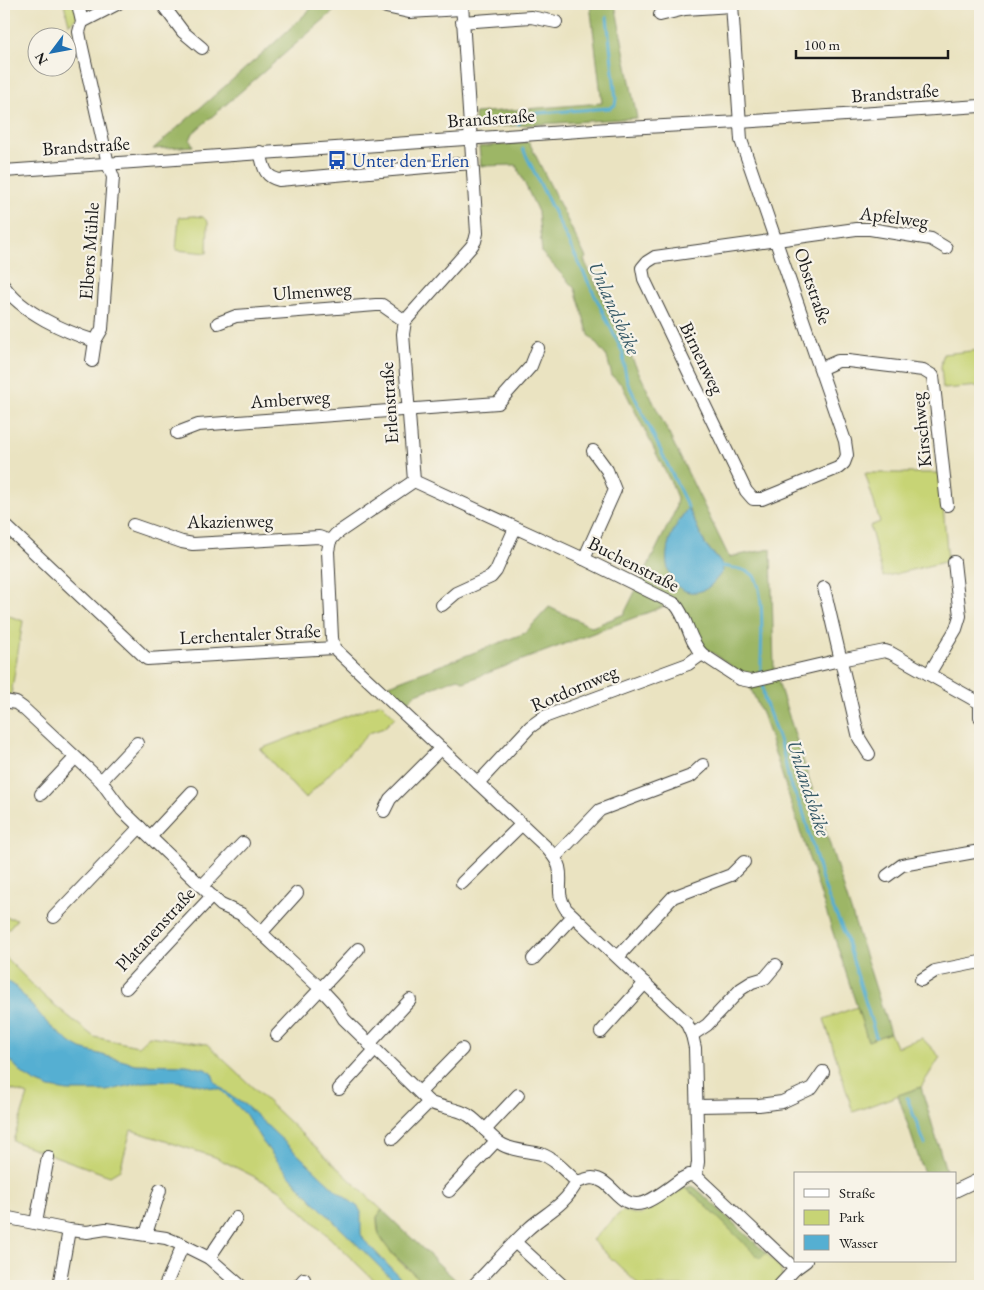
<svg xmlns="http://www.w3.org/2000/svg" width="984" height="1290" viewBox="0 0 984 1290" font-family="'EB Garamond',serif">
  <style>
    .green { fill: #c7d475; stroke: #727848 }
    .forest { fill: #9db666; stroke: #5c6941; fill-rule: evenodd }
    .water { fill: #55afd2; stroke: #386677 }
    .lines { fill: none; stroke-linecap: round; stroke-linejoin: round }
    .stream { stroke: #55afd2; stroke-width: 3 }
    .minor-casing { stroke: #3b3a35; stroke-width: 14 }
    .minor { stroke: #fff; stroke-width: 12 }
    .labels { text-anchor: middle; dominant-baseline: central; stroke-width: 4.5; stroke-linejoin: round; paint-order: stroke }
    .street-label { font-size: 19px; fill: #1c1c1c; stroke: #f7f3e8 }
    .transit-label { font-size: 19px; fill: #164399; stroke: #f7f3e8; text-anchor: start }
    .water-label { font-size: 20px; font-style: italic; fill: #335765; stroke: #f7f3e8 }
  </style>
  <rect width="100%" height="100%" fill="#f7f3e8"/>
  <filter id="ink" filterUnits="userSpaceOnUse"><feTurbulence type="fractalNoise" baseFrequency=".02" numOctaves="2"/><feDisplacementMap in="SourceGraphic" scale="10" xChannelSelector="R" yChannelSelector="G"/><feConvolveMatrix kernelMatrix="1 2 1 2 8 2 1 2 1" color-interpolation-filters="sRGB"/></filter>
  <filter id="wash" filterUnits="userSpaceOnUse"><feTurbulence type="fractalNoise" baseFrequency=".0096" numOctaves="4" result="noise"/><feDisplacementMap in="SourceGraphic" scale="20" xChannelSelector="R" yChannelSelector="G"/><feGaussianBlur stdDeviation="1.12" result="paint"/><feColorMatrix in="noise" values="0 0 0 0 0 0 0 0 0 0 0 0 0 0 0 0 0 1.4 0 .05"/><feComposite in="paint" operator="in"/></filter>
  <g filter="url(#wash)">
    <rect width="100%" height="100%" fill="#eae3c1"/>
    <g class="green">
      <polygon points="64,4 82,4 84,12 69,24"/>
      <polygon points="194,216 203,217 208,222 207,253 176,250 179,217"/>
      <polygon points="980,350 980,386 943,389 941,367 943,354"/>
      <polygon points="865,473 940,473 948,561 883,577 870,526 880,522"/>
      <polygon points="4,614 23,621 11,695 4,694"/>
      <polygon points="381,703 395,717 384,728 369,733 305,799 260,749"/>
      <polygon points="4,917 17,919 4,934"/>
      <path d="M4,956L46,998L94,1037L138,1046L149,1036L207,1044L382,1210L377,1217C377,1223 377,1231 380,1236C389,1255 416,1279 435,1286H380L279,1189L215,1157L131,1130L120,1170L110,1176L13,1141L28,1095L4,1087Z"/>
      <polygon points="857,1007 868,1041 890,1033 896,1047 922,1038 940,1057 921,1087 853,1112 824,1019"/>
      <polygon points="685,1188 697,1197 761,1258 766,1253 780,1268 783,1278 775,1286 640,1286 592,1240 622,1211 640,1215"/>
    </g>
    <g class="forest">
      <polygon points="316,4 342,4 193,133 190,140 193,146 153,149 271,46"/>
      <polygon points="590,4 615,4 637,118 476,128 475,113 602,103"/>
      <path d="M529,142L586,258L584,260L729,557L771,549L774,669L890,1033L868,1041L763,716L745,676L703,646L673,611L665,606L464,682L458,678L416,694L408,701L389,685L525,633L549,607L592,627L624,614L675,511L677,498L671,483L622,385L612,376L607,357L589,335L575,289L542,253L538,212L516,165L481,166L479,147ZM688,508L705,544L721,563L723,571L669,543Z"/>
      <polygon points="921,1087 947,1174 924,1174 898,1095"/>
      <polygon points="692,1186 697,1189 766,1253 760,1259 697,1197 685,1188"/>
      <polygon points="382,1210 462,1286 435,1286 423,1282 392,1253 379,1235 377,1217"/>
    </g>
    <g class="water">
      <path d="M688,507L705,544L721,563L723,571C718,577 711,587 704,590C678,600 664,574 667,552C668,536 679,521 688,507Z"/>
      <polygon points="9,982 15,986 49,1025 71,1043 81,1049 135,1064 187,1065 205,1069 212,1073 215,1082 232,1097 245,1105 337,1191 358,1207 361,1212 361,1234 364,1240 408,1286 399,1286 310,1198 282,1167 262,1141 246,1115 221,1090 188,1082 171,1081 144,1082 107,1091 68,1091 50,1088 35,1082 24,1075 4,1054 4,983"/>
    </g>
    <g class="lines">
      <g class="stream">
        <polyline points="605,4 606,6"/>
        <polyline points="518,125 524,114 610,108 615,105 616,99 607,17"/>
        <polyline points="523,149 623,353 624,365 627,381 688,507"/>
        <path d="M722,566C731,568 744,568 752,574C767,586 760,654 761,674"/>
        <polyline points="762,681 764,698 783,751 789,781 803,811 821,876 828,897 845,934 876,1037"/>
        <polyline points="907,1098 925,1144"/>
      </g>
    </g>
  </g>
  <g filter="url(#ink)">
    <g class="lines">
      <g class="minor-casing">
        <g id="minor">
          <polyline points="78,4 82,22 79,32 81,43 108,164 113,177 102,329 95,341 92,361"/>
          <polyline points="162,4 183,32 202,48"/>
          <polyline points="732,4 741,140 845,441 847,455 844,463 838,468 762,499 753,499 746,491 644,279 642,268 647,262 655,257 856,229 870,229 931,239 946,248"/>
          <polyline points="386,7 409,12 461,9"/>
          <polyline points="660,15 685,9 732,6"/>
          <polyline points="82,22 117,4"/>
          <polyline points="462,22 531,17 556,22"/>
          <path d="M260,152C264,166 263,176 279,180L471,163"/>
          <polyline points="4,171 608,129 739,122 980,106"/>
          <path d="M4,286C21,312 66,332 95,341"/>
          <polyline points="218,323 236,316 376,305 382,305 405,321"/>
          <polyline points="822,368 838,361 848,361 923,370 933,376 947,505"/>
          <polyline points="177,433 198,425 211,424 498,403 531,366 538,348"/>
          <path d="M414,481L584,559L675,604C688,618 688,640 702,654L740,679L750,681L840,660L885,651L891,653L980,703V717"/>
          <polyline points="414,481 403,334 405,321 471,247 475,241 477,233 462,4"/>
          <path d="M4,524L147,659L334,648L546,847C551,853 557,859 559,867C563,883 555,893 566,909L686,1022L692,1035L695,1048L698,1162L696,1176"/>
          <polyline points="133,525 182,542 193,544 319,537 330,541"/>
          <polyline points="584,559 615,490 607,470 593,451"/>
          <polyline points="824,588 859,738 869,754"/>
          <polyline points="442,605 456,593 491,577 496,571 515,528"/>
          <polyline points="334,648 332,638 328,551 330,541 336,534 414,481"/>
          <polyline points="929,674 956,629 960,616 954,562"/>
          <path d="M4,701L16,703L23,708L101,781L122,810L221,905L241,914L321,989L334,1003L344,1019L429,1102C441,1108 456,1108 468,1115C481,1123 490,1138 503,1145C514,1151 529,1151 541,1154C555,1159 566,1172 577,1182"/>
          <polyline points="101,781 137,743"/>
          <polyline points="478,783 530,727 544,717 688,664 702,654"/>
          <polyline points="41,794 75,758"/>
          <polyline points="384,811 390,799 441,748"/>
          <polyline points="151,836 192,792"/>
          <polyline points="555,857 600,810 691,776 703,765"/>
          <polyline points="887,876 902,865 980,851"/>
          <polyline points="462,883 521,825"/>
          <polyline points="202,886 243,843"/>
          <polyline points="54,917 140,827"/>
          <polyline points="261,933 297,893"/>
          <polyline points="618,957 673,897 731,875 744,862"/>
          <polyline points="533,959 573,916"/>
          <polyline points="921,980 935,971 980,962"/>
          <polyline points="126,988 212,896"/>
          <polyline points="601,1032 645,983"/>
          <polyline points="277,1035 358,949"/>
          <polyline points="692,1035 707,1025 741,989 752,982 765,978 776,965"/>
          <polyline points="369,1044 410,1000"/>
          <polyline points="339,1089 375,1050"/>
          <polyline points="420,1092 462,1049"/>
          <polyline points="697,1106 759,1105 782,1102 812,1088 823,1072"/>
          <polyline points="485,1130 518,1095"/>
          <polyline points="393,1138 429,1102"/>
          <polyline points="696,1176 795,1269"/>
          <path d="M577,1182C582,1181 587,1178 592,1178C613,1179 619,1210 643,1203C655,1200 672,1185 683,1178L689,1175L696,1176"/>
          <polyline points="449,1191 496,1141"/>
          <polyline points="955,1191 980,1179"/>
          <polyline points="4,1217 69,1230 87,1232 106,1229 166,1238 183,1245 209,1258 241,1286"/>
          <polyline points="36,1223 48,1157"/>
          <polyline points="146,1234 160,1190"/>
          <polyline points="516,1243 563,1286"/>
          <polyline points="209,1258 236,1218"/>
          <polyline points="59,1286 69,1230"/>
          <polyline points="165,1286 183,1245"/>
          <polyline points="298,1286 304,1279"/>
          <path d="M473,1286C491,1268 508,1248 527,1230C546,1212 563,1208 577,1182"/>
          <polyline points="779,1286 795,1269 806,1261"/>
        </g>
      </g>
      <use href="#minor" class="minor"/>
    </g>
  </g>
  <defs>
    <g id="bus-bare" transform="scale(1.5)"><path d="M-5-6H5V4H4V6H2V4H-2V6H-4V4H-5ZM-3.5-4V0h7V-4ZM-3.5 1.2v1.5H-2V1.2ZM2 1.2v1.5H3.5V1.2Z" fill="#1a4fb4" stroke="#f7f3e8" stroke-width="2.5" paint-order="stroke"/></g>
  </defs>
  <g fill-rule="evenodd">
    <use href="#bus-bare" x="337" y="160"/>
  </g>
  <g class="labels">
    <g class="street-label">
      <text transform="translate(895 93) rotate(-4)">Brandstraße</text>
      <text transform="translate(491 118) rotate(-4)">Brandstraße</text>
      <text transform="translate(86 146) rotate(-4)">Brandstraße</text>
      <text transform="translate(894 217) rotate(7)">Apfelweg</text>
      <text transform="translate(89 251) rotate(-86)">Elbers Mühle</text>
      <text transform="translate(813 286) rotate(71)">Obststraße</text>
      <text transform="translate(312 291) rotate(-4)">Ulmenweg</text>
      <text transform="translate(702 358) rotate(64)">Birnenweg</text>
      <text transform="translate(290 399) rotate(-4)">Amberweg</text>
      <text transform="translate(389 403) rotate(-94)">Erlenstraße</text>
      <text transform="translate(921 430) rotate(-96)">Kirschweg</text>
      <text transform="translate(230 521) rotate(-1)">Akazienweg</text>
      <text transform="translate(634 564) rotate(27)">Buchenstraße</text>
      <text transform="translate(250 634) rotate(-3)">Lerchentaler Straße</text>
      <text transform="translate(574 688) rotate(-23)">Rotdornweg</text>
      <text transform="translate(155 929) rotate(-47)">Platanenstraße</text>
    </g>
    <g class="transit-label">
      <text x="352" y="160">Unter den Erlen</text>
    </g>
    <g class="water-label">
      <text transform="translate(615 308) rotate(66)">Unlandsbäke</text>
      <text transform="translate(809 788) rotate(72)">Unlandsbäke</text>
    </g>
  </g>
  <rect width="984" height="1290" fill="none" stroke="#f7f3e8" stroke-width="20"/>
  <rect x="794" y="1172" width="162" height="90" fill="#f7f3e8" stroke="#9f9d96"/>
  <rect x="804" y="1189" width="25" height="8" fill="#ffffff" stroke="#9f9d96"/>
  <text x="839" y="1198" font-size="15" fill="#1c1c1c">Straße</text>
  <rect x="804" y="1210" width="25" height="15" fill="#c7d475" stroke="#9f9d96"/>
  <text x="839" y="1222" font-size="15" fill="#1c1c1c">Park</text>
  <rect x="804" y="1235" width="25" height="15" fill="#55afd2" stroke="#9f9d96"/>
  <text x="839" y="1248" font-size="15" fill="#1c1c1c">Wasser</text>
  <g transform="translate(52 52) rotate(238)"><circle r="24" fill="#f7f3e8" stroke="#9f9d96"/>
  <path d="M0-4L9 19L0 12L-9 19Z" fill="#1f6fb2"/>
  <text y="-8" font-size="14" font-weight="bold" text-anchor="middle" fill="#1c1c1c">N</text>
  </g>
  <path d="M796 50v8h152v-8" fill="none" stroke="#1c1c1c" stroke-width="2.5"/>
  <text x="804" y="50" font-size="15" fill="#1c1c1c" stroke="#f7f3e8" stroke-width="4" paint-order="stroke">100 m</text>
</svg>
